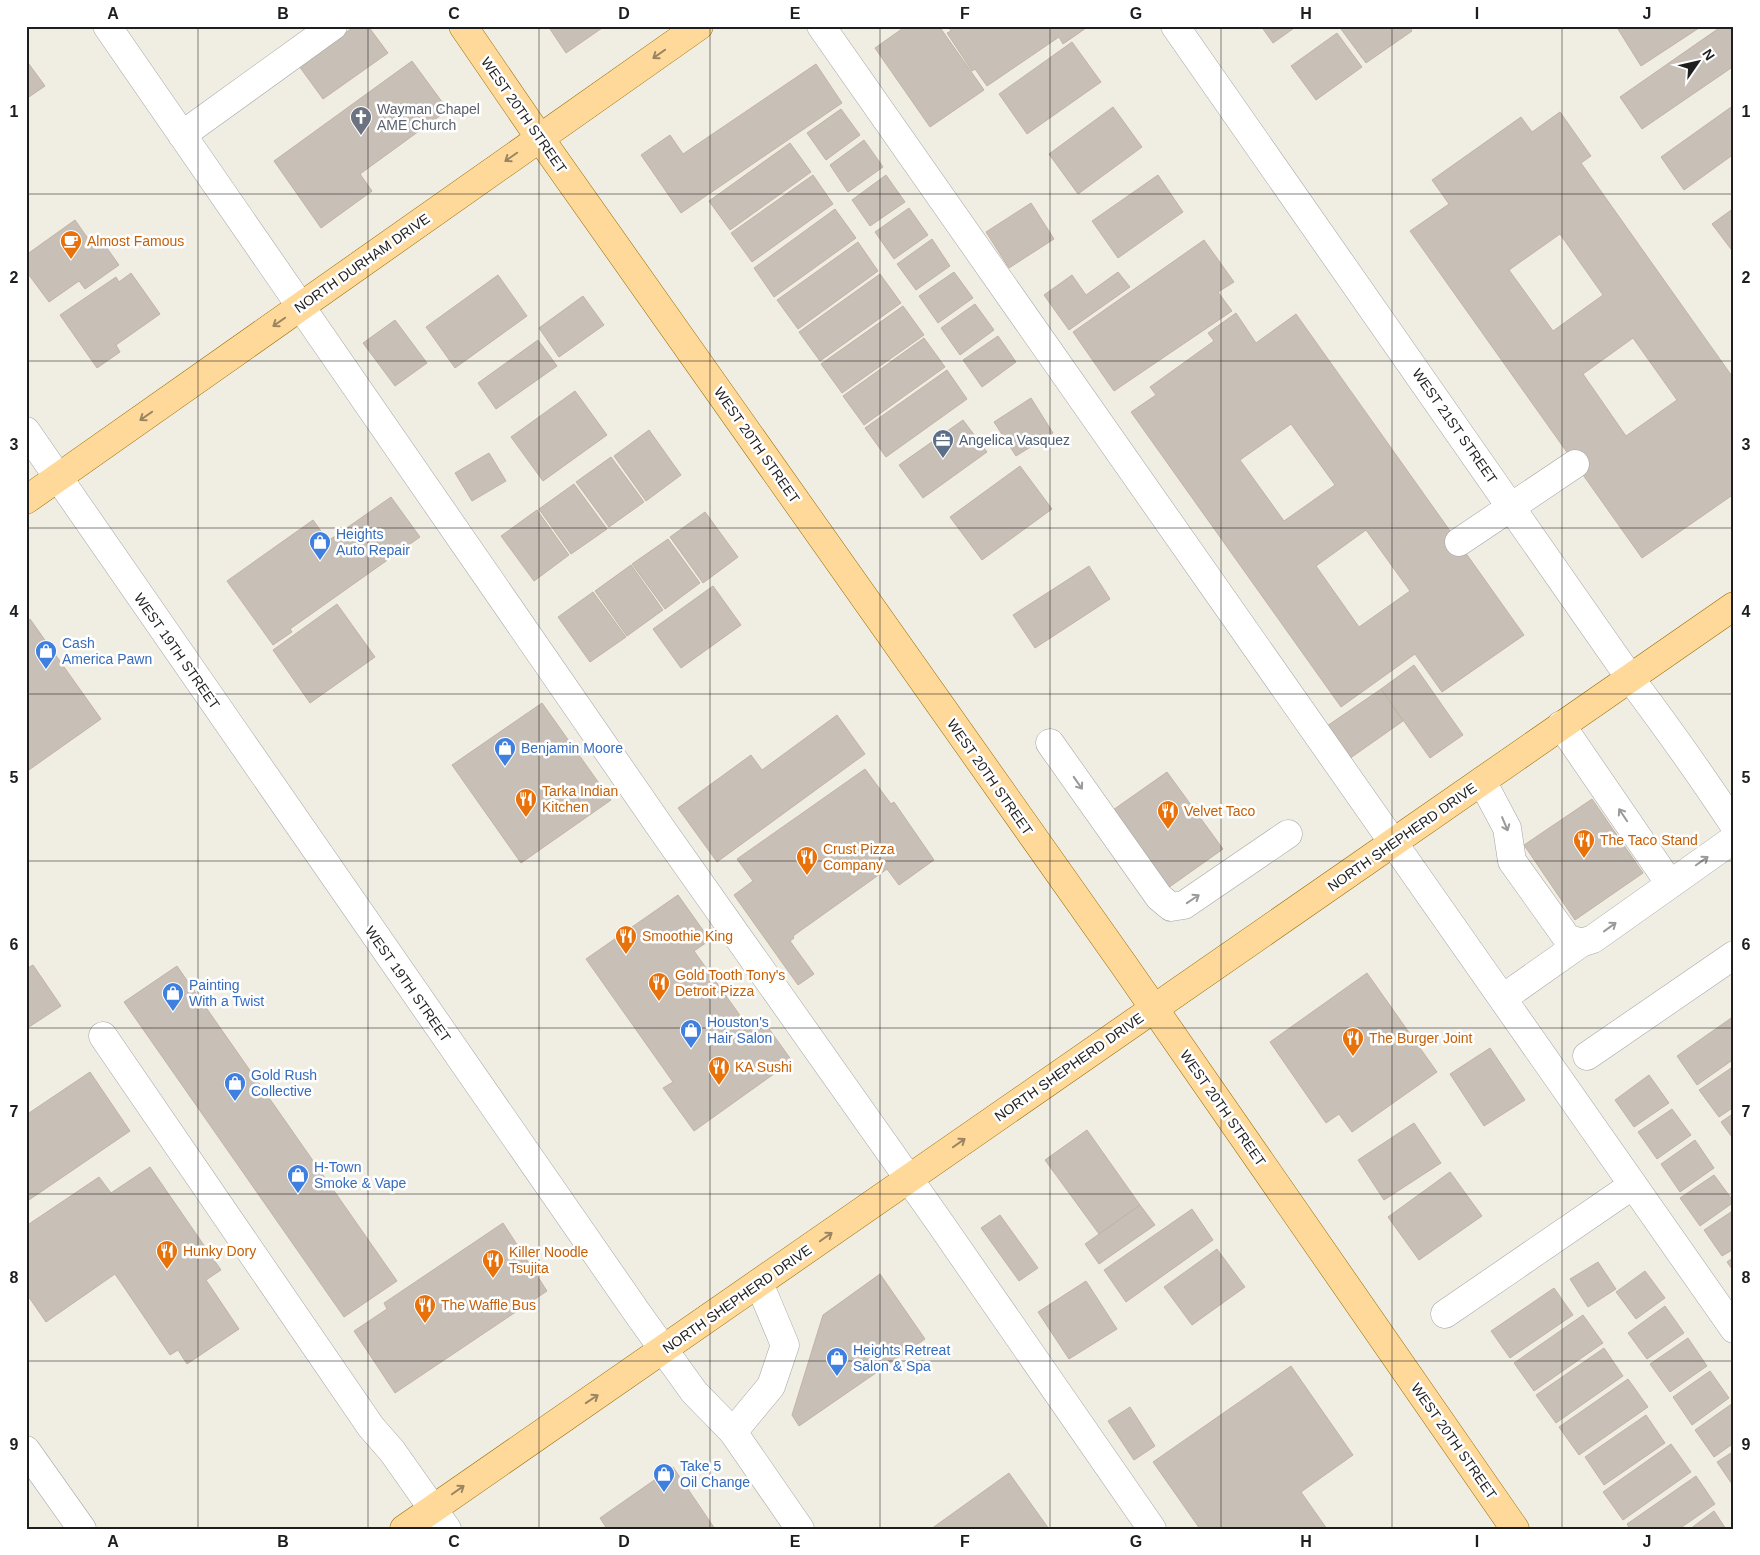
<svg xmlns="http://www.w3.org/2000/svg" width="1760" height="1555" viewBox="0 0 1760 1555" font-family="Helvetica,sans-serif">
  <style>
    .building { fill: #c8bfb6; stroke: #c3b4a4; fill-rule: evenodd }
    .lines { fill: none; stroke-linecap: round; stroke-linejoin: round }
    .minor-casing { stroke: #a5a5a5; stroke-width: 29 }
    .major-casing { stroke: #986e00; stroke-width: 29 }
    .minor { stroke: #fff; stroke-width: 28 }
    .major { stroke: #ffd999; stroke-width: 28 }
    .oneway { stroke: #9a8562 }
    .oneway2 { stroke: #9a9a9a }
    .grid { fill: none; stroke: #1e1e1e; stroke-width: 1; stroke-opacity: 0.55 }
    .labels { text-anchor: middle; dominant-baseline: central; stroke-width: 5; stroke-linejoin: round; paint-order: stroke }
    .worship-label { font-size: 14px; fill: #5b616d; stroke: #fff; text-anchor: start }
    .street-label { font-size: 14px; fill: #1e1e1e; stroke: #fff }
    .food-label { font-size: 14px; fill: #c56008; stroke: #fff; text-anchor: start }
    .service-label { font-size: 14px; fill: #4e5e75; stroke: #fff; text-anchor: start }
    .shop-label { font-size: 14px; fill: #366cbe; stroke: #fff; text-anchor: start }
    .neatline { fill: none; stroke: #1e1e1e; stroke-width: 2 }
    .grid-label { font-size: 16px; text-anchor: middle; font-weight: bold; fill: #1e1e1e }
  </style>
  <rect width="100%" height="100%" fill="#f0ede3"/>
  <g class="building">
    <polygon points="355,26 368,26 388,53 323,99 299,66"/>
    <polygon points="548,26 605,26 566,53"/>
    <polygon points="906,26 939,26 984,90 930,127 875,48"/>
    <polygon points="948,26 1089,26 1063,44 1059,37 987,86 975,69 972,71 947,33 951,31"/>
    <polygon points="1261,26 1297,26 1273,43"/>
    <polygon points="1345,26 1409,26 1412,31 1366,63 1341,29"/>
    <polygon points="1616,26 1702,26 1641,66"/>
    <polygon points="1722,26 1734,26 1734,66 1642,129 1620,97"/>
    <polygon points="1337,33 1362,67 1316,100 1291,66"/>
    <polygon points="1072,42 1101,82 1027,134 999,94"/>
    <polygon points="26,60 45,86 26,99"/>
    <polygon points="412,61 448,110 360,174 372,191 321,228 274,161"/>
    <polygon points="816,64 842,103 681,213 641,155 670,135 683,154"/>
    <polygon points="1734,105 1734,154 1684,190 1661,157"/>
    <polygon points="1113,107 1142,147 1078,194 1049,154"/>
    <polygon points="841,109 860,135 826,160 807,133"/>
    <path d="M1560,112L1591,156L1581,163L1734,379V494L1642,558L1410,231L1449,204L1432,180L1521,117L1532,132ZM1560,234L1603,295L1553,331L1509,270ZM1633,338L1677,400L1626,436L1583,374Z"/>
    <polygon points="864,140 883,167 848,192 830,165"/>
    <polygon points="790,143 811,172 730,230 709,201"/>
    <polygon points="813,175 833,204 752,262 731,233"/>
    <polygon points="886,175 905,202 870,226 852,200"/>
    <polygon points="1158,175 1183,212 1118,258 1092,221"/>
    <polygon points="1031,203 1054,239 1009,268 986,232"/>
    <polygon points="909,208 928,235 894,259 875,232"/>
    <polygon points="1734,208 1734,253 1712,224"/>
    <polygon points="835,209 856,238 774,297 754,268"/>
    <polygon points="75,220 89,240 97,234 119,265 85,289 79,281 49,302 26,271 26,255"/>
    <polygon points="932,239 950,266 916,290 897,264"/>
    <polygon points="1204,240 1234,282 1218,292 1232,311 1114,391 1073,332"/>
    <polygon points="858,242 878,271 798,329 777,300"/>
    <polygon points="954,272 973,298 938,323 919,296"/>
    <polygon points="1118,272 1130,287 1069,330 1044,295 1072,275 1086,295"/>
    <polygon points="131,273 160,314 116,345 120,352 97,368 60,315 116,277 119,282"/>
    <polygon points="880,274 901,303 820,361 799,332"/>
    <polygon points="498,275 527,316 455,368 426,327"/>
    <polygon points="583,296 604,325 559,357 539,328"/>
    <polygon points="975,304 994,330 960,355 941,328"/>
    <polygon points="903,306 924,335 842,393 821,364"/>
    <path d="M1236,313L1256,343L1296,314L1524,635L1442,692L1415,654L1341,707L1131,412L1156,395L1150,387L1214,341L1208,333ZM1291,424L1335,485L1284,521L1240,460ZM1366,530L1410,591L1359,627L1316,566Z"/>
    <polygon points="395,320 427,363 395,386 363,343"/>
    <polygon points="998,336 1016,362 982,387 963,360"/>
    <polygon points="924,338 945,367 864,425 843,396"/>
    <polygon points="538,340 557,366 496,409 478,383"/>
    <polygon points="947,370 967,399 886,457 865,428"/>
    <polygon points="575,391 607,435 543,481 511,437"/>
    <polygon points="1031,398 1053,433 1016,456 994,422"/>
    <polygon points="963,420 987,452 923,498 899,465"/>
    <polygon points="649,430 681,475 646,501 614,456"/>
    <polygon points="489,453 506,481 472,501 455,473"/>
    <polygon points="611,457 644,502 609,527 576,482"/>
    <polygon points="1020,466 1052,509 982,560 950,517"/>
    <polygon points="574,484 607,529 571,554 539,509"/>
    <polygon points="391,497 420,537 290,629 292,632 273,645 227,581 313,520 328,541"/>
    <polygon points="537,510 569,555 534,581 501,536"/>
    <polygon points="705,512 738,557 703,583 670,537"/>
    <polygon points="668,539 700,583 665,609 632,564"/>
    <polygon points="631,565 663,610 627,636 595,591"/>
    <polygon points="1089,566 1110,599 1035,648 1013,615"/>
    <polygon points="713,586 741,625 681,668 653,629"/>
    <polygon points="593,592 626,637 590,662 558,617"/>
    <polygon points="337,604 375,657 310,703 273,650"/>
    <polygon points="30,619 101,719 26,772 26,622"/>
    <polygon points="1414,665 1463,735 1430,758 1381,689"/>
    <polygon points="1381,689 1403,721 1349,759 1327,726"/>
    <polygon points="542,703 611,800 521,863 452,765"/>
    <polygon points="837,715 865,754 717,862 678,808 751,755 762,770"/>
    <polygon points="865,769 891,804 894,802 934,860 899,885 887,869 793,936 794,938 790,941 814,974 798,985 734,895 753,881 737,859"/>
    <polygon points="1167,772 1223,849 1168,888 1113,810"/>
    <polygon points="1592,799 1643,873 1575,920 1524,845"/>
    <polygon points="678,895 710,940 694,951 749,1028 762,1019 792,1061 694,1131 663,1088 673,1082 586,959"/>
    <polygon points="33,965 61,1006 26,1029 26,969"/>
    <polygon points="177,966 397,1281 344,1317 124,1002"/>
    <polygon points="1367,973 1437,1072 1352,1132 1339,1114 1326,1123 1270,1042"/>
    <polygon points="1734,1016 1734,1059 1697,1085 1677,1056"/>
    <polygon points="1490,1048 1525,1100 1484,1126 1450,1074"/>
    <polygon points="1734,1066 1734,1107 1719,1117 1699,1090"/>
    <polygon points="90,1072 130,1131 26,1202 26,1115"/>
    <polygon points="1649,1075 1669,1103 1634,1127 1615,1100"/>
    <polygon points="1672,1109 1691,1135 1657,1159 1638,1132"/>
    <polygon points="1734,1113 1734,1140 1721,1122"/>
    <polygon points="1414,1123 1441,1163 1384,1200 1358,1160"/>
    <polygon points="1087,1130 1140,1205 1099,1234 1045,1160"/>
    <polygon points="1695,1140 1714,1168 1680,1192 1661,1164"/>
    <polygon points="150,1167 221,1270 206,1280 239,1329 187,1364 178,1350 170,1355 115,1274 46,1322 26,1293 26,1226 99,1177 111,1193"/>
    <polygon points="1450,1172 1482,1216 1419,1260 1388,1217"/>
    <polygon points="1714,1175 1734,1202 1700,1226 1680,1198"/>
    <polygon points="1140,1205 1155,1225 1099,1264 1085,1244"/>
    <polygon points="1192,1209 1213,1240 1126,1302 1104,1270"/>
    <polygon points="1734,1210 1734,1249 1722,1256 1704,1230"/>
    <polygon points="1000,1215 1038,1268 1019,1281 981,1228"/>
    <polygon points="503,1223 547,1291 395,1393 354,1331 387,1309 384,1303"/>
    <polygon points="1217,1249 1245,1287 1192,1325 1164,1287"/>
    <polygon points="1734,1257 1734,1272 1727,1262"/>
    <polygon points="1598,1262 1616,1289 1588,1307 1570,1279"/>
    <polygon points="1645,1271 1665,1298 1636,1319 1616,1292"/>
    <polygon points="880,1274 925,1339 799,1426 792,1415 823,1315"/>
    <polygon points="1086,1281 1117,1329 1069,1359 1038,1312"/>
    <polygon points="1554,1288 1573,1315 1510,1358 1491,1331"/>
    <polygon points="1665,1306 1684,1333 1647,1359 1628,1333"/>
    <polygon points="1583,1315 1603,1343 1534,1391 1514,1363"/>
    <polygon points="1688,1338 1707,1366 1670,1392 1650,1364"/>
    <polygon points="1604,1348 1623,1376 1556,1423 1536,1395"/>
    <polygon points="1291,1366 1353,1455 1301,1492 1327,1529 1200,1529 1153,1462"/>
    <polygon points="1710,1371 1729,1398 1692,1425 1673,1397"/>
    <polygon points="1628,1379 1648,1407 1579,1455 1559,1427"/>
    <polygon points="1733,1403 1734,1443 1714,1457 1695,1430"/>
    <polygon points="1130,1407 1155,1446 1134,1460 1108,1421"/>
    <polygon points="1646,1415 1665,1443 1604,1485 1585,1457"/>
    <polygon points="1671,1444 1691,1472 1623,1520 1603,1492"/>
    <polygon points="1734,1451 1734,1487 1717,1462"/>
    <polygon points="673,1467 715,1529 607,1529 600,1518"/>
    <polygon points="1009,1473 1049,1529 931,1529"/>
    <polygon points="1696,1476 1715,1504 1679,1529 1630,1529 1627,1524"/>
    <polygon points="1714,1511 1726,1529 1690,1529"/>
  </g>
  <g class="lines">
    <g class="minor-casing">
      <g id="minor">
        <polyline points="107,26 663,831 940,1223 1152,1529"/>
        <polyline points="821,26 1734,1329"/>
        <path d="M1175,26L1630,678C1666,726 1701,775 1734,825"/>
        <polyline points="182,135 333,26"/>
        <polyline points="26,431 638,1314 694,1392 733,1432 800,1529"/>
        <polyline points="1459,542 1575,464"/>
        <polyline points="1561,725 1670,884"/>
        <polyline points="1050,743 1159,897 1171,907 1184,905 1288,834"/>
        <polyline points="1482,781 1507,828 1512,861 1567,938 1581,943 1593,939 1734,839"/>
        <polyline points="1503,998 1581,943"/>
        <polyline points="103,1036 371,1427 392,1451 447,1529"/>
        <polyline points="1587,1056 1734,955"/>
        <polyline points="1445,1314 1633,1185"/>
        <polyline points="733,1432 771,1386 785,1345 759,1283"/>
        <polyline points="26,1450 82,1529"/>
      </g>
    </g>
    <g class="major-casing">
      <g id="major">
        <polyline points="463,26 539,137 1126,968 1515,1529"/>
        <polyline points="26,500 699,26"/>
        <polyline points="404,1529 1734,606"/>
      </g>
    </g>
    <use href="#minor" class="minor"/>
    <use href="#major" class="major"/>
  </g>
  <defs><path id="oneway-shaft" d="M-6 0H5M1.5-3L5.5 0L1.5 3" fill="none" stroke-width="1.6" stroke-linecap="round" stroke-linejoin="round" transform="scale(1.25)"/></defs>
  <g class="oneway">
    <use href="#oneway-shaft" transform="translate(659 54) rotate(145)"/>
    <use href="#oneway-shaft" transform="translate(511 157) rotate(145)"/>
    <use href="#oneway-shaft" transform="translate(279 322) rotate(145)"/>
    <use href="#oneway-shaft" transform="translate(146 416) rotate(145)"/>
    <use href="#oneway-shaft" transform="translate(959 1143) rotate(-35)"/>
    <use href="#oneway-shaft" transform="translate(826 1237) rotate(-35)"/>
    <use href="#oneway-shaft" transform="translate(592 1399) rotate(-34)"/>
    <use href="#oneway-shaft" transform="translate(458 1490) rotate(-35)"/>
  </g>
  <g class="oneway2">
    <use href="#oneway-shaft" transform="translate(1078 783) rotate(55)"/>
    <use href="#oneway-shaft" transform="translate(1623 815) rotate(-124)"/>
    <use href="#oneway-shaft" transform="translate(1505 824) rotate(67)"/>
    <use href="#oneway-shaft" transform="translate(1702 861) rotate(-35)"/>
    <use href="#oneway-shaft" transform="translate(1193 899) rotate(-34)"/>
    <use href="#oneway-shaft" transform="translate(1610 927) rotate(-36)"/>
  </g>
  <path class="grid" d="M198,26V1529M368,26V1529M539,26V1529M710,26V1529M880,26V1529M1050,26V1529M1221,26V1529M1392,26V1529M1562,26V1529M26,194H1734M26,361H1734M26,528H1734M26,694H1734M26,861H1734M26,1028H1734M26,1194H1734M26,1361H1734"/>
  <defs>
    <g id="church-pin" transform="scale(1.125)"><path d="M0 17L-7.5 6A9.5 9.5 0 1 1 7.5 6Z" fill="#6b7280" stroke="#fff"/><path d="M-1.2-6h2.4v3.5h3.3v2.4h-3.3V6h-2.4V-.1h-3.3v-2.4h3.3Z" fill="#fff"/></g>
    <g id="cafe-pin" transform="scale(1.125)"><path d="M0 17L-7.5 6A9.5 9.5 0 1 1 7.5 6Z" fill="#e8710a" stroke="#fff"/><path d="M-5.5-4.5H6V0H3Q3 3.5 0 3.5H-2.5Q-5.5 3.5-5.5 0ZM3-3.2v2h1.7v-2ZM-6 4.5H4V6H-6Z" fill="#fff"/></g>
    <g id="office-pin" transform="scale(1.125)"><path d="M0 17L-7.5 6A9.5 9.5 0 1 1 7.5 6Z" fill="#5c6f8a" stroke="#fff"/><path d="M-6-3h4V-5.5h4V-3h4V5H-6ZM-1-4.5V-3h2v-1.5ZM-6 0V1H6V0Z" fill="#fff"/></g>
    <g id="shop-pin" transform="scale(1.125)"><path d="M0 17L-7.5 6A9.5 9.5 0 1 1 7.5 6Z" fill="#3f7fe0" stroke="#fff"/><path d="M-5-2.5h2.3a2.7 3.5 0 0 1 5.4 0H5L5.5 6h-11ZM-1.5-2.5h3a1.5 2.3 0 0 0-3 0Z" fill="#fff"/></g>
    <g id="restaurant-pin" transform="scale(1.125)"><path d="M0 17L-7.5 6A9.5 9.5 0 1 1 7.5 6Z" fill="#e8710a" stroke="#fff"/><path d="M-5-6h1v4h1v-4h1v4h1v-4h1v5L-1.5 .5V6h-2V.5L-5-1ZM5-6V6H3V1.5H1.5Q1.5-4 5-6Z" fill="#fff"/></g>
  </defs>
  <g fill-rule="evenodd">
    <use href="#church-pin" x="361" y="117"/>
    <use href="#cafe-pin" x="71" y="241"/>
    <use href="#office-pin" x="943" y="440"/>
    <use href="#shop-pin" x="320" y="542"/>
    <use href="#shop-pin" x="46" y="651"/>
    <use href="#shop-pin" x="505" y="748"/>
    <use href="#restaurant-pin" x="526" y="799"/>
    <use href="#restaurant-pin" x="1168" y="811"/>
    <use href="#restaurant-pin" x="1584" y="840"/>
    <use href="#restaurant-pin" x="807" y="857"/>
    <use href="#restaurant-pin" x="626" y="936"/>
    <use href="#restaurant-pin" x="659" y="983"/>
    <use href="#shop-pin" x="173" y="993"/>
    <use href="#shop-pin" x="691" y="1030"/>
    <use href="#restaurant-pin" x="1353" y="1038"/>
    <use href="#restaurant-pin" x="719" y="1067"/>
    <use href="#shop-pin" x="235" y="1083"/>
    <use href="#shop-pin" x="298" y="1175"/>
    <use href="#restaurant-pin" x="167" y="1251"/>
    <use href="#restaurant-pin" x="493" y="1260"/>
    <use href="#restaurant-pin" x="425" y="1305"/>
    <use href="#shop-pin" x="837" y="1358"/>
    <use href="#shop-pin" x="664" y="1474"/>
  </g>
  <g class="labels">
    <g class="worship-label">
      <text x="377" y="109">Wayman Chapel<tspan x="377" dy="16">AME Church</tspan></text>
    </g>
    <g class="street-label">
      <text transform="translate(524 115) rotate(55)">WEST 20TH STREET</text>
      <text transform="translate(362 263) rotate(-35)">NORTH DURHAM DRIVE</text>
      <text transform="translate(1455 426) rotate(55)">WEST 21ST STREET</text>
      <text transform="translate(757 445) rotate(55)">WEST 20TH STREET</text>
      <text transform="translate(177 651) rotate(55)">WEST 19TH STREET</text>
      <text transform="translate(990 777) rotate(55)">WEST 20TH STREET</text>
      <text transform="translate(1402 837) rotate(-35)">NORTH SHEPHERD DRIVE</text>
      <text transform="translate(408 984) rotate(55)">WEST 19TH STREET</text>
      <text transform="translate(1069 1067) rotate(-35)">NORTH SHEPHERD DRIVE</text>
      <text transform="translate(1223 1108) rotate(55)">WEST 20TH STREET</text>
      <text transform="translate(737 1299) rotate(-35)">NORTH SHEPHERD DRIVE</text>
      <text transform="translate(1454 1441) rotate(55)">WEST 20TH STREET</text>
    </g>
    <g class="food-label">
      <text x="87" y="241">Almost Famous</text>
      <text x="542" y="791">Tarka Indian<tspan x="542" dy="16">Kitchen</tspan></text>
      <text x="1184" y="811">Velvet Taco</text>
      <text x="1600" y="840">The Taco Stand</text>
      <text x="823" y="849">Crust Pizza<tspan x="823" dy="16">Company</tspan></text>
      <text x="642" y="936">Smoothie King</text>
      <text x="675" y="975">Gold Tooth Tony's<tspan x="675" dy="16">Detroit Pizza</tspan></text>
      <text x="1369" y="1038">The Burger Joint</text>
      <text x="735" y="1067">KA Sushi</text>
      <text x="183" y="1251">Hunky Dory</text>
      <text x="509" y="1252">Killer Noodle<tspan x="509" dy="16">Tsujita</tspan></text>
      <text x="441" y="1305">The Waffle Bus</text>
    </g>
    <g class="service-label">
      <text x="959" y="440">Angelica Vasquez</text>
    </g>
    <g class="shop-label">
      <text x="336" y="534">Heights<tspan x="336" dy="16">Auto Repair</tspan></text>
      <text x="62" y="643">Cash<tspan x="62" dy="16">America Pawn</tspan></text>
      <text x="521" y="748">Benjamin Moore</text>
      <text x="189" y="985">Painting<tspan x="189" dy="16">With a Twist</tspan></text>
      <text x="707" y="1022">Houston's<tspan x="707" dy="16">Hair Salon</tspan></text>
      <text x="251" y="1075">Gold Rush<tspan x="251" dy="16">Collective</tspan></text>
      <text x="314" y="1167">H-Town<tspan x="314" dy="16">Smoke &amp; Vape</tspan></text>
      <text x="853" y="1350">Heights Retreat<tspan x="853" dy="16">Salon &amp; Spa</tspan></text>
      <text x="680" y="1466">Take 5<tspan x="680" dy="16">Oil Change</tspan></text>
    </g>
  </g>
  <rect width="1760" height="1555" fill="none" stroke="#ffffff" stroke-width="55"/>
  <g transform="translate(1698 62) rotate(56)" stroke="#ffffff" stroke-width="4" paint-order="stroke">
  <path d="M0-4L9 19L0 12L-9 19Z" fill="#1e1e1e"/>
  <text y="-8" font-size="14" font-weight="bold" text-anchor="middle" fill="#1e1e1e">N</text>
  </g>
  <rect x="28" y="28" width="1704" height="1500" class="neatline"/>
  <g class="grid-label">
    <text x="113" y="19">A</text>
    <text x="283" y="19">B</text>
    <text x="454" y="19">C</text>
    <text x="624" y="19">D</text>
    <text x="795" y="19">E</text>
    <text x="965" y="19">F</text>
    <text x="1136" y="19">G</text>
    <text x="1306" y="19">H</text>
    <text x="1477" y="19">I</text>
    <text x="1647" y="19">J</text>
    <text x="14" y="117">1</text>
    <text x="1746" y="117">1</text>
    <text x="14" y="283">2</text>
    <text x="1746" y="283">2</text>
    <text x="14" y="450">3</text>
    <text x="1746" y="450">3</text>
    <text x="14" y="617">4</text>
    <text x="1746" y="617">4</text>
    <text x="14" y="783">5</text>
    <text x="1746" y="783">5</text>
    <text x="14" y="950">6</text>
    <text x="1746" y="950">6</text>
    <text x="14" y="1117">7</text>
    <text x="1746" y="1117">7</text>
    <text x="14" y="1283">8</text>
    <text x="1746" y="1283">8</text>
    <text x="14" y="1450">9</text>
    <text x="1746" y="1450">9</text>
    <text x="113" y="1547">A</text>
    <text x="283" y="1547">B</text>
    <text x="454" y="1547">C</text>
    <text x="624" y="1547">D</text>
    <text x="795" y="1547">E</text>
    <text x="965" y="1547">F</text>
    <text x="1136" y="1547">G</text>
    <text x="1306" y="1547">H</text>
    <text x="1477" y="1547">I</text>
    <text x="1647" y="1547">J</text>
  </g>
</svg>
